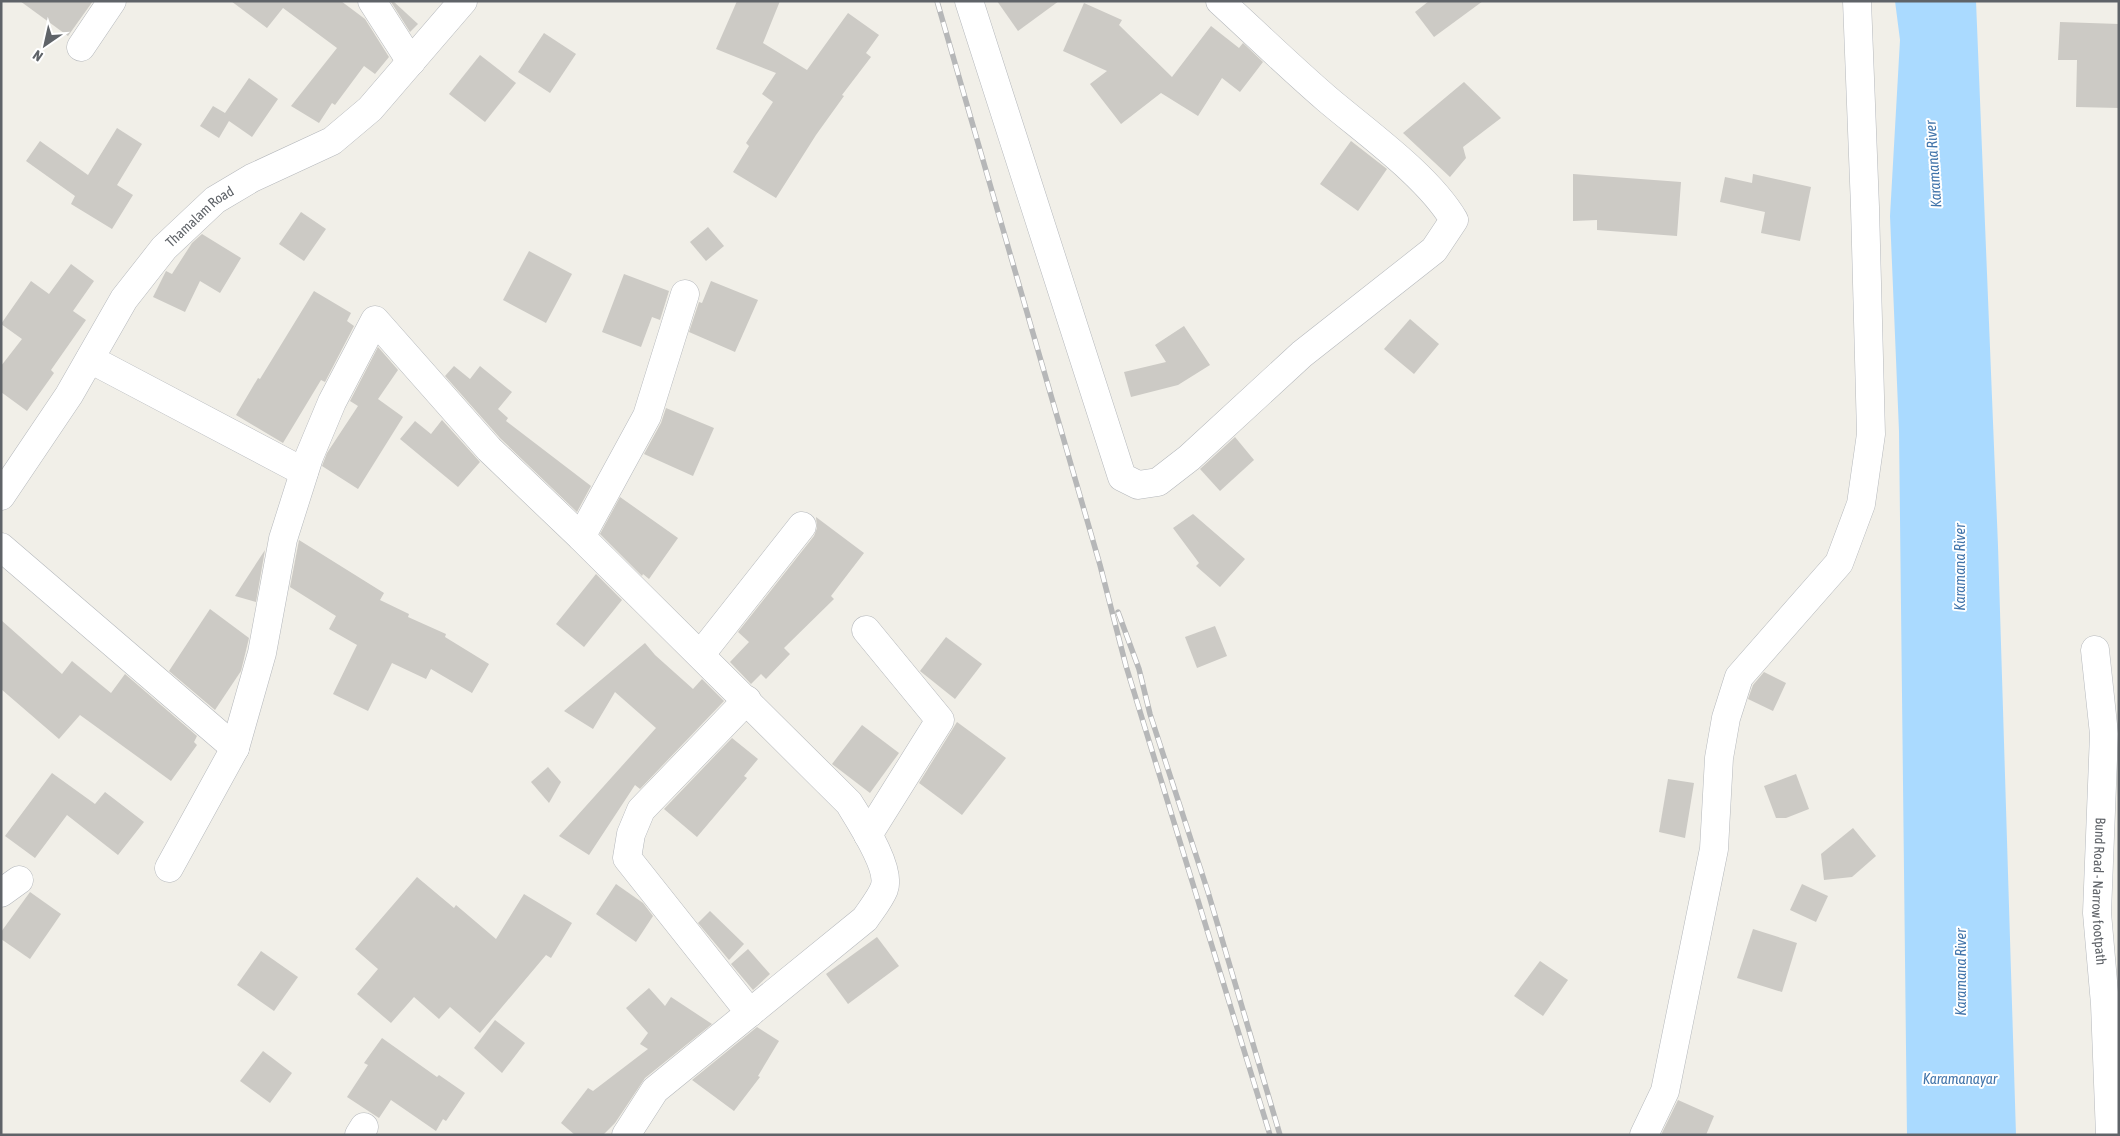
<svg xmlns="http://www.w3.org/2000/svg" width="2120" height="1136" viewBox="0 0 2120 1136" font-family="'Asap Condensed',sans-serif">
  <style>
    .water { fill: #aadaff }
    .building { fill: #cccac5 }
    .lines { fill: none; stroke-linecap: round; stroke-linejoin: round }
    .minor-casing { stroke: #b5b8bc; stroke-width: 29 }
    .minor { stroke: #fff; stroke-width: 28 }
    .rail-casing { stroke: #b6b7b8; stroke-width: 5.5 }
    .rail { stroke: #fff; stroke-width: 4; stroke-dasharray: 11; stroke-linecap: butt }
    .labels { text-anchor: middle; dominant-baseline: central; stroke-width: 4; stroke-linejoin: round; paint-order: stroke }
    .street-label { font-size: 14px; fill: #5f6368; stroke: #fff }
    .water-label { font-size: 15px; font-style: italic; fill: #4174aa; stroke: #fff }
  </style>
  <rect width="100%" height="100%" fill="#f1efe8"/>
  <polygon class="water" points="1895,1 1976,1 1998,546 2016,1135 1907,1135 1899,431 1890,216 1900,40"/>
  <g class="building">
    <polygon points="20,1 93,1 68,36"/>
    <polygon points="231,1 341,1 365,19 389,57 375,74 364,66 335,105 332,103 319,123 291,106 337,48 283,8 267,28"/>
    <polygon points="393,1 418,24 410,32 391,2"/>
    <polygon points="737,1 780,1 763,43 807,70 848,13 879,35 866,53 871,57 842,95 844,96 816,135 776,198 733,172 749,146 746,143 773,102 762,94 776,73 716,49"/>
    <polygon points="997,1 1059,1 1018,31"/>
    <polygon points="1429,1 1483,1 1434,37 1415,12"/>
    <polygon points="1084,3 1122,20 1119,25 1172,77 1211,26 1239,48 1243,43 1263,62 1240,92 1222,78 1198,116 1161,93 1121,124 1090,84 1107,71 1063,51"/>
    <polygon points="2060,22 2119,24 2119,108 2076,107 2077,60 2058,60"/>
    <polygon points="544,33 576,54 550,93 518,72"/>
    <polygon points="480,55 516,83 485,122 449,94"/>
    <polygon points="249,78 278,99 252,137 229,121 219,138 200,126 213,106 225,113"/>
    <polygon points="1464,82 1501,118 1463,147 1466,158 1450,177 1403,133"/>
    <polygon points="117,128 142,144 117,185 133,195 112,229 71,204 75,196 26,161 40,141 88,175"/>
    <polygon points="1351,141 1387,169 1358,211 1320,184"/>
    <polygon points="1573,174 1681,182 1677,236 1597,230 1597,220 1573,221"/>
    <polygon points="1753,174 1811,187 1800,241 1761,233 1765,212 1720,202 1725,177 1752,183"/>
    <polygon points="301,212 326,229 304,261 279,244"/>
    <polygon points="708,227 724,246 706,261 690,242"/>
    <polygon points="202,234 241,258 220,293 200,281 185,312 153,297 166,271 172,274 192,243"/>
    <polygon points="529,251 572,274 546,323 503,300"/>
    <polygon points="71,264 94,281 73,311 86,320 51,370 54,373 27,411 1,392 1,366 22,339 1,324 31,281 49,294"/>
    <polygon points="624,274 669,291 660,320 652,317 641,347 602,332"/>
    <polygon points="711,281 758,300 735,352 689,332 699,302 702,303"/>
    <polygon points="314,291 351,313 347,321 354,326 325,382 321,380 283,443 236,415 258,378 260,379"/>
    <polygon points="1410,319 1439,344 1414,374 1384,349"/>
    <polygon points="1184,326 1210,365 1178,385 1131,397 1124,372 1166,362 1155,345"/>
    <polygon points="378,347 398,370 378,399 403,417 358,489 322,466 327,453 358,406 350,401"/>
    <polygon points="454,366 470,379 480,366 512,392 498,409 508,418 506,421 591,486 577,512 500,438 445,376"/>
    <polygon points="666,408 714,428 693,476 644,454 661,423"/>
    <polygon points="442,420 480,462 458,487 400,439 415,421 431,434"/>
    <polygon points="1235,437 1254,460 1220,491 1200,469"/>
    <polygon points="620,497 678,538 649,579 643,574 642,576 600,534"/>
    <polygon points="1193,514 1245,559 1220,587 1196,566 1199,563 1173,528"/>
    <polygon points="816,517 864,553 831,596 834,599 784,648 790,654 766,679 761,674 751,684 730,662 749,642 738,632 814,536 817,528"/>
    <polygon points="299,540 384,593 380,600 409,614 408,617 446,634 445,637 489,664 472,693 431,669 426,679 392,663 368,711 333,694 357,645 329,629 336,616 290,587"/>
    <polygon points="265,550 256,602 235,596"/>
    <polygon points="596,574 622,600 584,647 556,624"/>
    <polygon points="210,609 249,638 241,671 215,710 169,671"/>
    <polygon points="1,620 62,674 72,661 111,693 125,674 197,736 194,742 197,745 171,781 80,715 59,739 1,689"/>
    <polygon points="1215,626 1227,656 1197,668 1185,637"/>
    <polygon points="946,637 982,664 955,699 920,671"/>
    <polygon points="645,643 655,655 693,689 702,679 724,701 640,789 635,785 589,855 559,836 656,728 615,692 593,729 564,711"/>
    <polygon points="1764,672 1786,683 1773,711 1748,699 1753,685"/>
    <polygon points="957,722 1006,758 962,815 919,783"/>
    <polygon points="862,725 899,753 870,793 832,764"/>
    <polygon points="732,738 758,759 744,776 747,778 697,837 664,809"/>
    <polygon points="548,767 561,782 549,803 531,782"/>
    <polygon points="52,773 95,804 105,792 144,822 118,855 67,815 35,858 5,836"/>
    <polygon points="1796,774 1809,809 1786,818 1776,818 1764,786"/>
    <polygon points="1668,779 1694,783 1685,838 1659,832"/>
    <polygon points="1853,828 1876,856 1852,877 1824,880 1821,854"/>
    <polygon points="417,877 454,908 456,905 496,939 524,894 572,923 551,958 546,955 480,1033 450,1007 439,1019 414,997 391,1023 357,994 378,969 355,949"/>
    <polygon points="616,884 643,903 653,916 636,942 596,914"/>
    <polygon points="1802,884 1828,896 1816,922 1790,910"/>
    <polygon points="30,892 61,914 30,959 1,939 1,932"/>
    <polygon points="710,911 744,944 729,960 698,923"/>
    <polygon points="1753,929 1797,943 1782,992 1737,978"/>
    <polygon points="877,937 899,966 848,1004 826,974"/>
    <polygon points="748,949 770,974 753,990 731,964"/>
    <polygon points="261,951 298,977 274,1011 237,985"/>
    <polygon points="1540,961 1568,980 1543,1016 1514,996"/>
    <polygon points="649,988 665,1006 671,997 712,1024 645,1078 615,1123 603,1135 575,1135 561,1123 588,1088 593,1091 648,1049 640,1044 648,1033 626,1008"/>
    <polygon points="495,1020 525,1043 502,1073 474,1048"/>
    <polygon points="757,1027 779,1041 758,1076 760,1077 734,1111 692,1080"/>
    <polygon points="382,1038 437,1077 439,1075 465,1093 446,1121 443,1119 436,1131 391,1100 379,1118 347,1097 368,1065 364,1063"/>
    <polygon points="263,1051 292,1073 270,1103 240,1081"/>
    <polygon points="1678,1100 1714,1116 1706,1135 1661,1135"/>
  </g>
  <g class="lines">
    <g class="minor-casing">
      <g id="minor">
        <polyline points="372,1 411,62"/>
        <path d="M969,1L1122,477L1138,485L1158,482L1189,458L1302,354L1434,250L1454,220C1428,176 1367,133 1327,99C1291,68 1256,34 1220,1"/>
        <polyline points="81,47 112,1"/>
        <polyline points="90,359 304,472"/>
        <path id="s1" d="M1,496L69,395L124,299L164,248L215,200L252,178L332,141L370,109L463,1"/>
        <polyline points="1,547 235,748"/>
        <polyline points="866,630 940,720 868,835"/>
        <path id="s2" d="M2095,650L2104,734L2097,913L2105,1004L2110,1135"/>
        <polyline points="701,654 802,526"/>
        <polyline points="747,700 641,810 631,834 627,858 750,1013"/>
        <polyline points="169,868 235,748 262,653 283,539 309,457 332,402 375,320 489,449 581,537"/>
        <polyline points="1,893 19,880"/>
        <polyline points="359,1135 364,1127"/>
        <path d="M626,1135L655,1090L865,919C871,910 880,899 884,889C892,869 860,821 849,803L581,537L647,416L685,294"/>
        <polyline points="1644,1135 1665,1091 1714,849 1719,758 1726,718 1739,677 1839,563 1861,504 1871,434 1865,207 1857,1"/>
      </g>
    </g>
    <use href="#minor" class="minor"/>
    <g class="rail-casing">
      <g id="rail">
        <polyline points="937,1 1100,565 1126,666 1270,1135"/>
        <polyline points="1118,612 1139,669 1150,714 1208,892 1280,1135"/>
      </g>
    </g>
    <use href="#rail" class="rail"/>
  </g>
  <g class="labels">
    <g class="street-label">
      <text stroke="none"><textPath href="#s1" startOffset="345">Thamalam Road</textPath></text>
      <text stroke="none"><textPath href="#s2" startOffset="242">Bund Road - Narrow footpath</textPath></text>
    </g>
    <g class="water-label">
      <text transform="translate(1933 164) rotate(-94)">Karamana River</text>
      <text transform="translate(1959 567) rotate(-90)">Karamana River</text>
      <text transform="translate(1960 972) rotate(-90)">Karamana River</text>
      <text x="1960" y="1078">Karamanayar</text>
    </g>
  </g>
  <rect width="2120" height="1136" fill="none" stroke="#5f6368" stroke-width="5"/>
  <g transform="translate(45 45) rotate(214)" stroke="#ffffff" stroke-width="4" paint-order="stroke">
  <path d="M0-4L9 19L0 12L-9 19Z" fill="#5f6368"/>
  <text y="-8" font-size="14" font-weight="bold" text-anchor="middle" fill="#5f6368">N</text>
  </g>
</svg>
